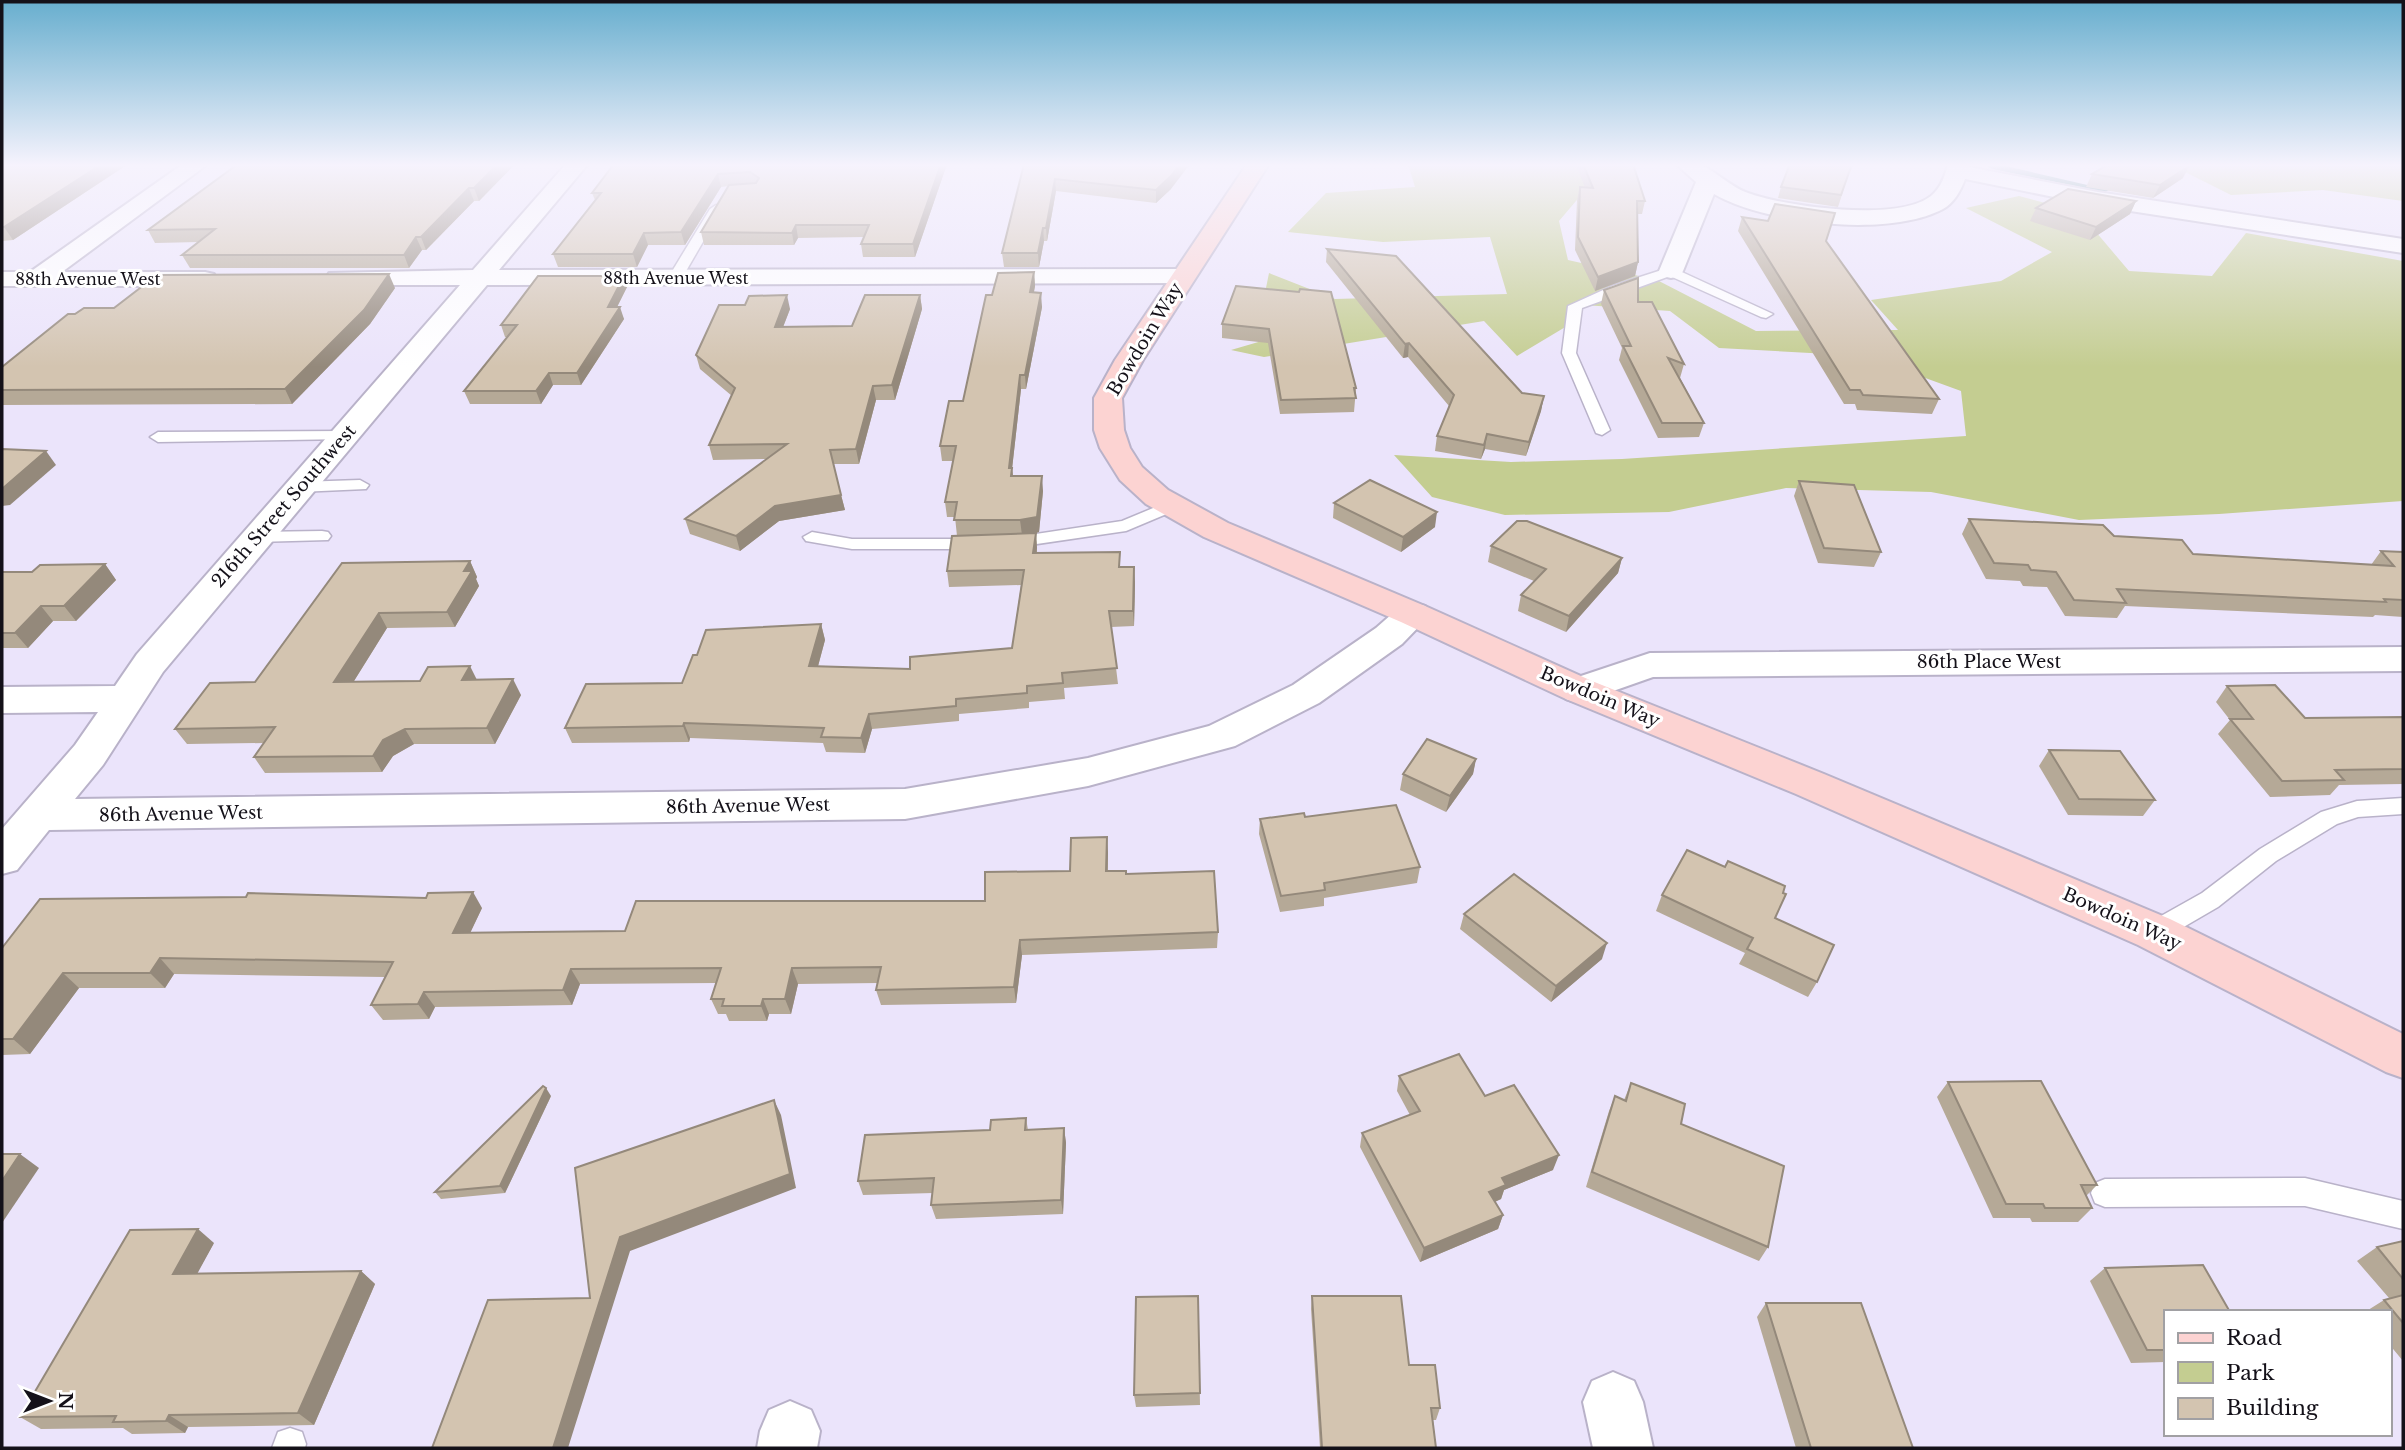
<svg xmlns="http://www.w3.org/2000/svg" width="2405" height="1450" viewBox="0 0 2405 1450" font-family="'Libre Baskerville',serif">
  <style>
    .green { fill: #c4cd91 }
    .lines { fill: none; stroke-linecap: round; stroke-linejoin: round }
    .stream { fill: #38787c; fill-rule: evenodd }
    .lane-casing { stroke: #b9b2c9; stroke-width: 3 }
    .street-casing { stroke: #b9b2c9; stroke-width: 4 }
    .secondary-casing { stroke: #b9b2c9; stroke-width: 4 }
    .lane { fill: #fff; fill-rule: evenodd }
    .street { fill: #fff; fill-rule: evenodd }
    .secondary { fill: #fcd3d2; fill-rule: evenodd }
    .wall { fill: #b5a997 }
    .shaded-wall { fill: #94897b }
    .building { fill: #d3c4b0; stroke: #94897b; stroke-width: 2 }
    .labels { text-anchor: middle; dominant-baseline: central; stroke-width: 6; stroke-linejoin: round; paint-order: stroke }
    .far-street-label { font-size: 16px; fill: #141119; stroke: #fff }
    .street-label { font-size: 18px; fill: #141119; stroke: #fff }
  </style>
  <rect width="100%" height="100%" fill="#ebe4fb"/>
  <g class="green">
    <polygon points="1408,164 1575,164 1593,181 1559,221 1568,260 1657,280 1756,331 1898,330 1871,300 2001,281 2052,252 1966,208 2019,196 2079,212 2129,271 2212,276 2246,233 2403,261 2403,501 2219,514 2079,520 1931,492 1786,488 1669,512 1505,515 1432,497 1394,455 1511,462 1622,459 1966,436 1961,391 1865,356 1719,348 1670,311 1584,305 1567,326 1517,356 1484,321 1264,357 1231,350 1299,330 1264,298 1269,273 1335,299 1507,294 1490,237 1383,242 1288,232 1326,193 1415,187"/>
    <polygon points="2169,164 2403,164 2403,201 2323,190 2231,195"/>
  </g>
  <g class="lines">
    <polygon class="stream" points="1989,164 1997,164 2109,190 2105,192 1992,169 1988,167"/>
    <g class="lane-casing">
      <g id="lane">
        <polygon points="716,205 722,209 682,278 675,282 670,281 668,278 710,209"/>
        <polygon points="1671,267 1773,314 1766,318 1761,317 1670,276 1582,308 1576,353 1610,430 1602,435 1596,433 1562,353 1568,306 1612,286"/>
        <polygon points="344,431 350,433 352,436 350,439 158,442 150,437 158,432"/>
        <polygon points="360,480 369,485 366,489 299,492 290,487 299,482"/>
        <polygon points="1170,501 1179,506 1176,510 1126,531 1010,548 1001,543 1010,538 1122,521"/>
        <polygon points="322,531 328,532 331,536 328,540 256,542 247,537 256,532"/>
        <polygon points="812,532 852,539 978,539 987,544 978,549 852,549 806,541 803,537"/>
        <polygon points="2403,798 2403,814 2358,817 2337,824 2276,861 2218,907 2163,939 2154,942 2145,939 2142,932 2145,925 2202,893 2260,849 2321,812 2357,801"/>
        <polygon points="2305,1178 2403,1201 2403,1229 2305,1206 2105,1207 2095,1203 2091,1193 2095,1183 2105,1179"/>
        <polygon points="290,1428 302,1432 306,1444 305,1448 272,1448 278,1432"/>
      </g>
    </g>
    <g class="street-casing">
      <g id="street">
        <polygon points="183,164 208,164 62,272 205,272 214,274 217,279 214,284 205,286 2,286 2,272 30,272"/>
        <polygon points="566,164 588,164 499,270 1183,269 1192,271 1195,276 1192,281 1183,283 487,285 163,672 103,765 75,799 905,789 1088,758 1209,726 1293,685 1376,628 1401,606 1413,603 1425,606 1431,614 1402,644 1319,703 1235,746 1088,786 905,819 49,830 17,870 2,874 2,829 75,745 98,712 2,713 2,687 115,686 137,654 460,285 338,285 329,283 326,278 329,273 473,270"/>
        <path d="M1676,164C1683,164 1691,163 1698,164C1709,166 1732,188 1748,193C1786,207 1898,222 1931,196C1941,188 1945,176 1948,164H1970L1969,167L2098,192L2403,239V253L2098,206L1965,179C1961,190 1954,203 1943,209C1889,238 1766,224 1714,194L1683,271L1680,276L1671,278L1662,276L1659,271L1696,182Z"/>
        <polygon points="2403,647 2403,671 1653,677 1579,703 1566,699 1560,690 1566,681 1650,653"/>
        <polygon points="1613,1372 1634,1381 1643,1402 1653,1448 1593,1448 1583,1402 1592,1381"/>
        <polygon points="790,1401 811,1410 820,1431 817,1448 757,1448 760,1431 769,1410"/>
      </g>
    </g>
    <g class="secondary-casing">
      <polygon id="secondary" points="1247,164 1269,164 1143,360 1122,398 1124,430 1130,448 1142,467 1168,490 1228,523 1425,606 1592,681 1824,774 2170,919 2403,1034 2403,1078 2386,1072 2138,945 1796,794 1566,699 1401,622 1204,537 1146,504 1120,480 1100,448 1094,430 1094,398 1115,360"/>
    </g>
    <use href="#lane" class="lane"/>
    <use href="#street" class="street"/>
    <use href="#secondary" class="secondary"/>
  </g>
  <g class="wall">
    <polygon points="2,164 123,164 125,166 13,240 2,241"/>
    <polygon points="238,164 515,164 479,201 474,201 426,250 422,250 409,268 190,268 182,255 199,242 155,243 148,230"/>
    <polygon points="614,164 947,164 915,257 863,257 861,244 864,237 798,238 794,245 704,245 701,232 729,186 721,187 685,245 648,245 637,267 558,267 553,254 595,200 592,193"/>
    <polygon points="1024,164 1171,189 1156,203 1056,191 1047,241 1044,241 1039,267 1004,267 1002,253"/>
    <polygon points="1576,164 1633,164 1645,201 1642,214 1637,214 1638,262 1635,276 1595,291 1575,250 1577,200 1580,187 1585,188"/>
    <polygon points="1852,164 1838,207 1778,198 1781,187"/>
    <polygon points="2092,174 2183,178 2153,198 2086,187"/>
    <polygon points="2136,201 2130,214 2090,240 2030,221 2036,208"/>
    <polygon points="1742,217 1826,241 1939,399 1932,414 1857,410 1855,404 1844,404 1738,231"/>
    <polygon points="1327,249 1522,393 1544,396 1541,411 1526,456 1485,449 1481,459 1435,451 1437,436 1449,406 1408,357 1403,358 1326,262"/>
    <polygon points="1034,272 1035,286 1034,292 1042,307 1026,389 1021,389 1012,469 1013,476 1043,491 1039,532 1036,533 1037,552 1121,567 1135,582 1134,626 1111,627 1118,684 1064,688 1065,699 1029,702 1029,708 959,714 959,721 872,729 865,753 826,752 823,743 690,738 689,742 572,743 565,728 682,683 697,655 821,624 825,640 818,666 910,669 1012,648 1021,585 949,587 947,571 957,536 955,517 947,517 945,502 953,461 942,461 940,446 963,401 992,295"/>
    <polygon points="624,276 627,287 617,307 624,319 581,385 553,385 541,404 470,404 464,391 507,337 505,337 501,325"/>
    <polygon points="1236,286 1356,388 1354,412 1280,414 1268,343 1222,338 1222,324"/>
    <polygon points="395,288 370,324 292,404 2,405 2,367 75,314 114,308"/>
    <polygon points="1604,290 1638,302 1684,364 1680,378 1704,423 1699,437 1658,438 1619,360 1622,348 1601,304"/>
    <polygon points="920,295 922,309 895,400 876,400 859,464 833,464 845,510 779,521 740,551 690,534 685,519 767,459 713,460 709,445 732,396 700,369 696,355 790,309 783,327 852,326"/>
    <polygon points="1799,481 1881,552 1874,567 1818,563 1794,496"/>
    <polygon points="1334,503 1435,527 1401,552 1333,518"/>
    <polygon points="1969,519 2114,536 2193,554 2371,565 2381,551 2403,552 2403,617 2375,615 2373,617 2125,606 2117,618 2065,616 2047,587 2023,586 2020,581 1986,579 1962,534"/>
    <polygon points="1491,546 1622,558 1618,573 1566,632 1518,611 1521,595 1534,581 1488,562"/>
    <polygon points="470,561 477,577 476,579 479,586 455,627 387,628 354,681 477,680 521,695 495,744 414,744 393,756 382,772 265,773 254,757 264,743 187,744 175,729 255,682"/>
    <polygon points="105,564 116,580 76,621 53,621 28,648 2,648 2,572 32,572"/>
    <polygon points="2227,686 2305,718 2403,717 2403,784 2339,785 2330,795 2270,797 2218,734 2230,720 2216,702"/>
    <polygon points="2049,750 2155,800 2143,816 2068,815 2039,766"/>
    <polygon points="1476,759 1473,774 1446,812 1400,790 1403,774"/>
    <polygon points="1305,817 1420,867 1417,883 1324,898 1324,906 1280,912 1259,834 1260,819"/>
    <polygon points="1108,852 1108,871 1126,874 1218,932 1217,948 1022,955 1016,1003 881,1005 876,990 878,983 798,984 791,1014 769,1014 767,1021 729,1021 726,1014 718,1014 711,999 716,983 580,984 572,1005 435,1007 429,1019 383,1020 371,1005 385,977 174,974 165,988 79,988 30,1054 2,1055 2,948 482,908 470,933 625,931 985,901 1070,871"/>
    <polygon points="1662,895 1775,918 1817,982 1808,997 1739,964 1745,953 1656,911"/>
    <polygon points="1464,914 1602,959 1551,1002 1460,929"/>
    <polygon points="1399,1076 1485,1096 1553,1170 1504,1190 1501,1199 1495,1202 1503,1215 1498,1229 1420,1262 1360,1147 1362,1133 1410,1115 1397,1091"/>
    <polygon points="1948,1082 2097,1185 2086,1196 2092,1208 2078,1222 2032,1222 2030,1218 1993,1218 1937,1097"/>
    <polygon points="1631,1083 1681,1124 1768,1247 1759,1261 1586,1187 1609,1111 1615,1096 1624,1100"/>
    <polygon points="551,1096 505,1193 441,1199 435,1192"/>
    <polygon points="1026,1118 1028,1130 1064,1128 1066,1143 1063,1214 936,1219 931,1205 933,1193 863,1195 858,1181 990,1130"/>
    <polygon points="2403,1241 2403,1361 2389,1344 2389,1312 2365,1312 2384,1300 2389,1298 2357,1261 2377,1247"/>
    <polygon points="214,1243 197,1273 361,1271 375,1284 314,1425 188,1427 185,1433 132,1434 123,1428 41,1429 20,1417"/>
    <polygon points="2105,1268 2165,1312 2165,1362 2131,1363 2090,1281"/>
    <polygon points="1198,1296 1200,1405 1136,1407 1134,1395"/>
    <polygon points="1312,1296 1409,1365 1440,1408 1436,1420 1433,1420 1436,1448 1320,1448 1311,1309"/>
    <polygon points="1766,1303 1913,1448 1796,1448 1757,1317"/>
  </g>
  <g class="shaded-wall">
    <polygon points="102,164 123,164 125,166 13,240 4,227"/>
    <polygon points="498,164 515,164 479,201 474,188"/>
    <polygon points="941,164 947,164 915,257 913,244"/>
    <polygon points="1180,164 1190,164 1171,189 1156,203 1156,190"/>
    <polygon points="2189,166 2183,178 2153,198 2160,185"/>
    <polygon points="718,174 721,187 685,245 681,232"/>
    <polygon points="1055,179 1056,191 1047,241 1046,228"/>
    <polygon points="469,188 474,201 426,250 421,237"/>
    <polygon points="2136,201 2130,214 2090,240 2096,227"/>
    <polygon points="796,225 798,238 794,245 792,233"/>
    <polygon points="1043,228 1044,241 1039,267 1038,253"/>
    <polygon points="644,233 648,245 637,267 633,254"/>
    <polygon points="416,237 422,250 409,268 404,255"/>
    <polygon points="1638,262 1635,276 1595,291 1598,277"/>
    <polygon points="1034,272 1035,286 1031,306 1030,292"/>
    <polygon points="389,274 395,288 370,324 292,404 285,389"/>
    <polygon points="624,276 627,287 611,319 608,307"/>
    <polygon points="1041,293 1042,307 1026,389 1025,375"/>
    <polygon points="787,295 790,309 778,340 775,327"/>
    <polygon points="920,295 922,309 895,400 892,385"/>
    <polygon points="620,307 624,319 581,385 577,373"/>
    <polygon points="1409,343 1408,357 1403,358 1405,344"/>
    <polygon points="549,373 553,385 541,404 536,391"/>
    <polygon points="1020,375 1021,389 1012,469 1014,483 1009,468"/>
    <polygon points="873,386 876,400 859,464 856,449"/>
    <polygon points="1544,396 1541,411 1526,456 1529,442"/>
    <polygon points="1487,434 1485,449 1481,459 1484,445"/>
    <polygon points="46,451 56,465 10,505 2,506 2,489"/>
    <polygon points="1042,476 1043,491 1039,532 1022,535 1020,520"/>
    <polygon points="841,495 845,510 779,521 740,551 736,536 775,506"/>
    <polygon points="1437,512 1435,527 1401,552 1403,537"/>
    <polygon points="1036,533 1037,548 1035,568 1033,553"/>
    <polygon points="1622,558 1618,573 1566,632 1569,616"/>
    <polygon points="470,561 477,577 476,579 479,586 455,627 447,612 464,571"/>
    <polygon points="105,564 116,580 76,621 64,606"/>
    <polygon points="1134,567 1135,582 1134,626 1133,611"/>
    <polygon points="41,606 53,621 28,648 15,633"/>
    <polygon points="379,613 387,628 344,697 334,682"/>
    <polygon points="821,624 825,640 814,681 809,666"/>
    <polygon points="470,666 478,682 462,680"/>
    <polygon points="513,679 521,695 495,744 487,728"/>
    <polygon points="869,714 872,729 865,753 861,738"/>
    <polygon points="684,723 690,738 689,742 683,726"/>
    <polygon points="405,729 414,744 393,756 382,772 373,756 383,740"/>
    <polygon points="1476,759 1473,774 1446,812 1450,796"/>
    <polygon points="1107,837 1108,852 1107,887 1106,871"/>
    <polygon points="473,892 482,908 463,948 453,933"/>
    <polygon points="1020,940 1022,955 1016,1003 1014,987"/>
    <polygon points="1607,943 1602,959 1551,1002 1556,986"/>
    <polygon points="160,958 174,974 165,988 150,973"/>
    <polygon points="792,968 798,984 791,1014 785,999"/>
    <polygon points="571,969 580,984 572,1005 563,990"/>
    <polygon points="63,973 79,988 30,1054 13,1039"/>
    <polygon points="424,992 435,1007 429,1019 418,1004"/>
    <polygon points="763,999 769,1014 767,1021 761,1006"/>
    <polygon points="546,1088 551,1096 505,1193 500,1186"/>
    <polygon points="774,1100 781,1115 796,1188 630,1251 568,1448 553,1448 620,1237"/>
    <polygon points="1064,1128 1066,1143 1063,1214 1061,1200"/>
    <polygon points="20,1154 39,1168 2,1223 2,1181"/>
    <polygon points="1559,1155 1553,1170 1504,1190 1501,1199 1485,1206 1489,1192 1502,1178"/>
    <polygon points="1503,1215 1498,1229 1420,1262 1424,1248"/>
    <polygon points="198,1229 214,1243 190,1287 173,1274"/>
    <polygon points="361,1271 375,1284 314,1425 298,1413"/>
    <polygon points="169,1415 188,1427 185,1433 166,1421"/>
  </g>
  <g class="building">
    <polygon points="2,164 102,164 4,227 2,227"/>
    <polygon points="238,164 498,164 474,188 469,188 421,237 416,237 404,255 182,255 215,229 148,230"/>
    <polygon points="614,164 941,164 913,244 861,244 869,225 796,225 792,233 701,232 729,185 756,183 759,178 750,172 718,174 681,232 644,233 633,254 553,254 601,193 592,193"/>
    <polygon points="1024,164 1180,164 1171,176 1156,190 1055,179 1046,228 1043,228 1038,253 1002,253"/>
    <polygon points="1583,164 1633,164 1645,201 1637,201 1638,262 1598,277 1578,237 1580,187 1593,188"/>
    <polygon points="1790,164 1852,164 1841,195 1781,187"/>
    <polygon points="2109,164 2181,164 2189,166 2160,185 2092,174"/>
    <polygon points="2068,189 2136,201 2096,227 2036,208"/>
    <polygon points="1775,204 1835,213 1826,241 1939,399 1863,395 1860,390 1850,390 1742,217 1768,221"/>
    <polygon points="1327,249 1396,256 1522,393 1544,396 1529,442 1487,434 1484,445 1437,436 1454,395 1409,343 1405,344"/>
    <polygon points="1034,272 1030,292 1041,293 1025,375 1020,375 1009,468 1012,468 1011,476 1042,476 1037,517 1020,520 954,520 957,502 945,502 956,446 940,446 949,401 963,401 986,295 992,295 998,273"/>
    <polygon points="389,274 364,310 285,389 2,390 2,367 68,314 75,314 84,308 114,308 157,275"/>
    <polygon points="538,276 624,276 608,307 620,307 577,373 549,373 536,391 464,391 517,325 501,325"/>
    <polygon points="1638,278 1638,302 1652,302 1684,364 1668,358 1704,423 1662,423 1623,346 1631,346 1604,290"/>
    <polygon points="1236,286 1299,292 1300,289 1331,292 1356,388 1354,388 1356,398 1281,400 1269,329 1222,324"/>
    <polygon points="787,295 775,327 852,326 865,295 920,295 892,385 873,386 856,449 830,450 841,495 775,506 736,536 685,519 787,444 709,445 735,388 696,355 719,305 745,305 749,296"/>
    <polygon points="2,449 46,451 2,489"/>
    <polygon points="1370,480 1437,512 1403,537 1334,503"/>
    <polygon points="1799,481 1854,485 1881,552 1824,548"/>
    <polygon points="1969,519 2103,525 2114,536 2182,540 2193,554 2394,566 2381,551 2403,552 2403,600 2384,599 2386,602 2117,589 2126,603 2074,600 2056,572 2031,570 2028,565 1994,563"/>
    <polygon points="1517,521 1527,521 1622,558 1569,616 1521,595 1546,569 1491,546"/>
    <polygon points="1036,533 1033,553 1120,552 1119,567 1134,567 1133,611 1109,611 1117,668 1062,673 1063,683 1027,686 1027,693 956,699 956,706 869,714 861,738 821,737 824,728 684,723 683,726 565,728 586,684 682,683 693,655 697,655 706,630 821,624 809,666 910,669 910,657 1012,648 1024,570 947,571 952,536"/>
    <polygon points="470,561 464,571 472,571 447,612 379,613 334,682 420,681 428,667 470,666 462,680 513,679 487,728 405,729 383,740 373,756 254,757 275,727 175,729 210,683 255,682 342,563"/>
    <polygon points="105,564 64,606 41,606 15,633 2,633 2,572 32,572 40,565"/>
    <polygon points="2275,685 2305,718 2403,717 2403,769 2335,770 2344,780 2282,781 2230,719 2253,719 2227,686"/>
    <polygon points="1427,739 1476,759 1450,796 1403,774"/>
    <polygon points="2049,750 2120,751 2155,800 2079,799"/>
    <polygon points="1396,805 1420,867 1324,883 1325,890 1281,896 1260,819 1304,813 1305,817"/>
    <polygon points="1107,837 1106,871 1126,871 1126,874 1214,871 1218,932 1020,940 1014,987 876,990 881,967 792,968 785,999 763,999 761,1006 722,1006 724,999 711,999 721,968 571,969 563,990 424,992 418,1004 371,1005 393,962 160,958 150,973 63,973 13,1039 2,1039 2,948 40,899 246,897 248,893 426,898 428,893 473,892 453,933 625,931 636,901 985,901 985,872 1070,871 1071,838"/>
    <polygon points="1687,850 1725,867 1728,861 1785,886 1783,893 1786,894 1775,918 1834,945 1817,982 1747,949 1753,938 1662,895"/>
    <polygon points="1514,874 1607,943 1556,986 1464,914"/>
    <polygon points="1459,1054 1485,1096 1514,1085 1559,1155 1502,1178 1506,1185 1489,1192 1503,1215 1424,1248 1362,1133 1420,1111 1399,1076"/>
    <polygon points="2041,1081 2097,1185 2081,1185 2092,1208 2045,1208 2043,1204 2006,1204 1948,1082"/>
    <polygon points="1631,1083 1685,1104 1681,1124 1784,1166 1768,1247 1592,1172 1615,1096 1626,1101"/>
    <polygon points="543,1086 546,1088 500,1186 435,1192"/>
    <polygon points="774,1100 790,1174 620,1237 553,1448 432,1448 488,1300 590,1298 575,1168"/>
    <polygon points="1026,1118 1025,1130 1064,1128 1061,1200 931,1205 934,1178 858,1181 865,1135 990,1130 991,1120"/>
    <polygon points="2,1154 20,1154 2,1181"/>
    <polygon points="198,1229 173,1274 361,1271 298,1413 169,1415 166,1421 113,1422 116,1416 20,1417 130,1230"/>
    <polygon points="2403,1241 2403,1279 2377,1247"/>
    <polygon points="2203,1265 2230,1312 2165,1312 2165,1350 2147,1350 2105,1268"/>
    <polygon points="2403,1295 2403,1323 2384,1300"/>
    <polygon points="1198,1296 1200,1393 1134,1395 1136,1297"/>
    <polygon points="1312,1296 1401,1296 1409,1365 1435,1365 1440,1408 1431,1408 1436,1448 1322,1448"/>
    <polygon points="1766,1303 1861,1303 1913,1448 1811,1448"/>
  </g>
  <linearGradient id="sky" x2="0" y2="1"><stop stop-color="#67aece"/><stop offset="0.45" stop-color="#f6f3fd"/><stop offset="1" stop-color="#f6f3fd" stop-opacity="0"/></linearGradient>
  <rect width="2405" height="367" fill="url(#sky)"/>
  <g class="labels">
    <g class="far-street-label">
      <text x="676" y="278">88th Avenue West</text>
      <text x="88" y="279">88th Avenue West</text>
    </g>
    <g class="street-label">
      <text transform="translate(1145 339) rotate(-59)">Bowdoin Way</text>
      <text transform="translate(284 506) rotate(-49)">216th Street Southwest</text>
      <text x="1989" y="662">86th Place West</text>
      <text transform="translate(1600 697) rotate(23)">Bowdoin Way</text>
      <text transform="translate(748 806) rotate(-1)">86th Avenue West</text>
      <text transform="translate(181 814) rotate(-1)">86th Avenue West</text>
      <text transform="translate(2122 919) rotate(24)">Bowdoin Way</text>
    </g>
  </g>
  <rect width="2405" height="1450" fill="none" stroke="#141119" stroke-width="7"/>
  <rect x="2164" y="1310" width="228" height="126" fill="#ffffff" stroke="#a1a0a3" stroke-width="2"/>
  <rect x="2178" y="1333" width="35" height="10" fill="#fcd3d2" stroke="#a1a0a3" stroke-width="2"/>
  <text x="2226" y="1345" font-size="21" fill="#141119">Road</text>
  <rect x="2178" y="1362" width="35" height="21" fill="#c4cd91" stroke="#a1a0a3" stroke-width="2"/>
  <text x="2226" y="1380" font-size="21" fill="#141119">Park</text>
  <rect x="2178" y="1398" width="35" height="21" fill="#d3c4b0" stroke="#a1a0a3" stroke-width="2"/>
  <text x="2226" y="1415" font-size="21" fill="#141119">Building</text>
  <g transform="translate(49 1401) rotate(90)" stroke="#ffffff" stroke-width="5" paint-order="stroke">
  <path d="M0-5L12 26L0 18L-12 26Z" fill="#141119"/>
  <text y="-10" font-size="19" font-weight="bold" text-anchor="middle" fill="#141119">N</text>
  </g>
</svg>
